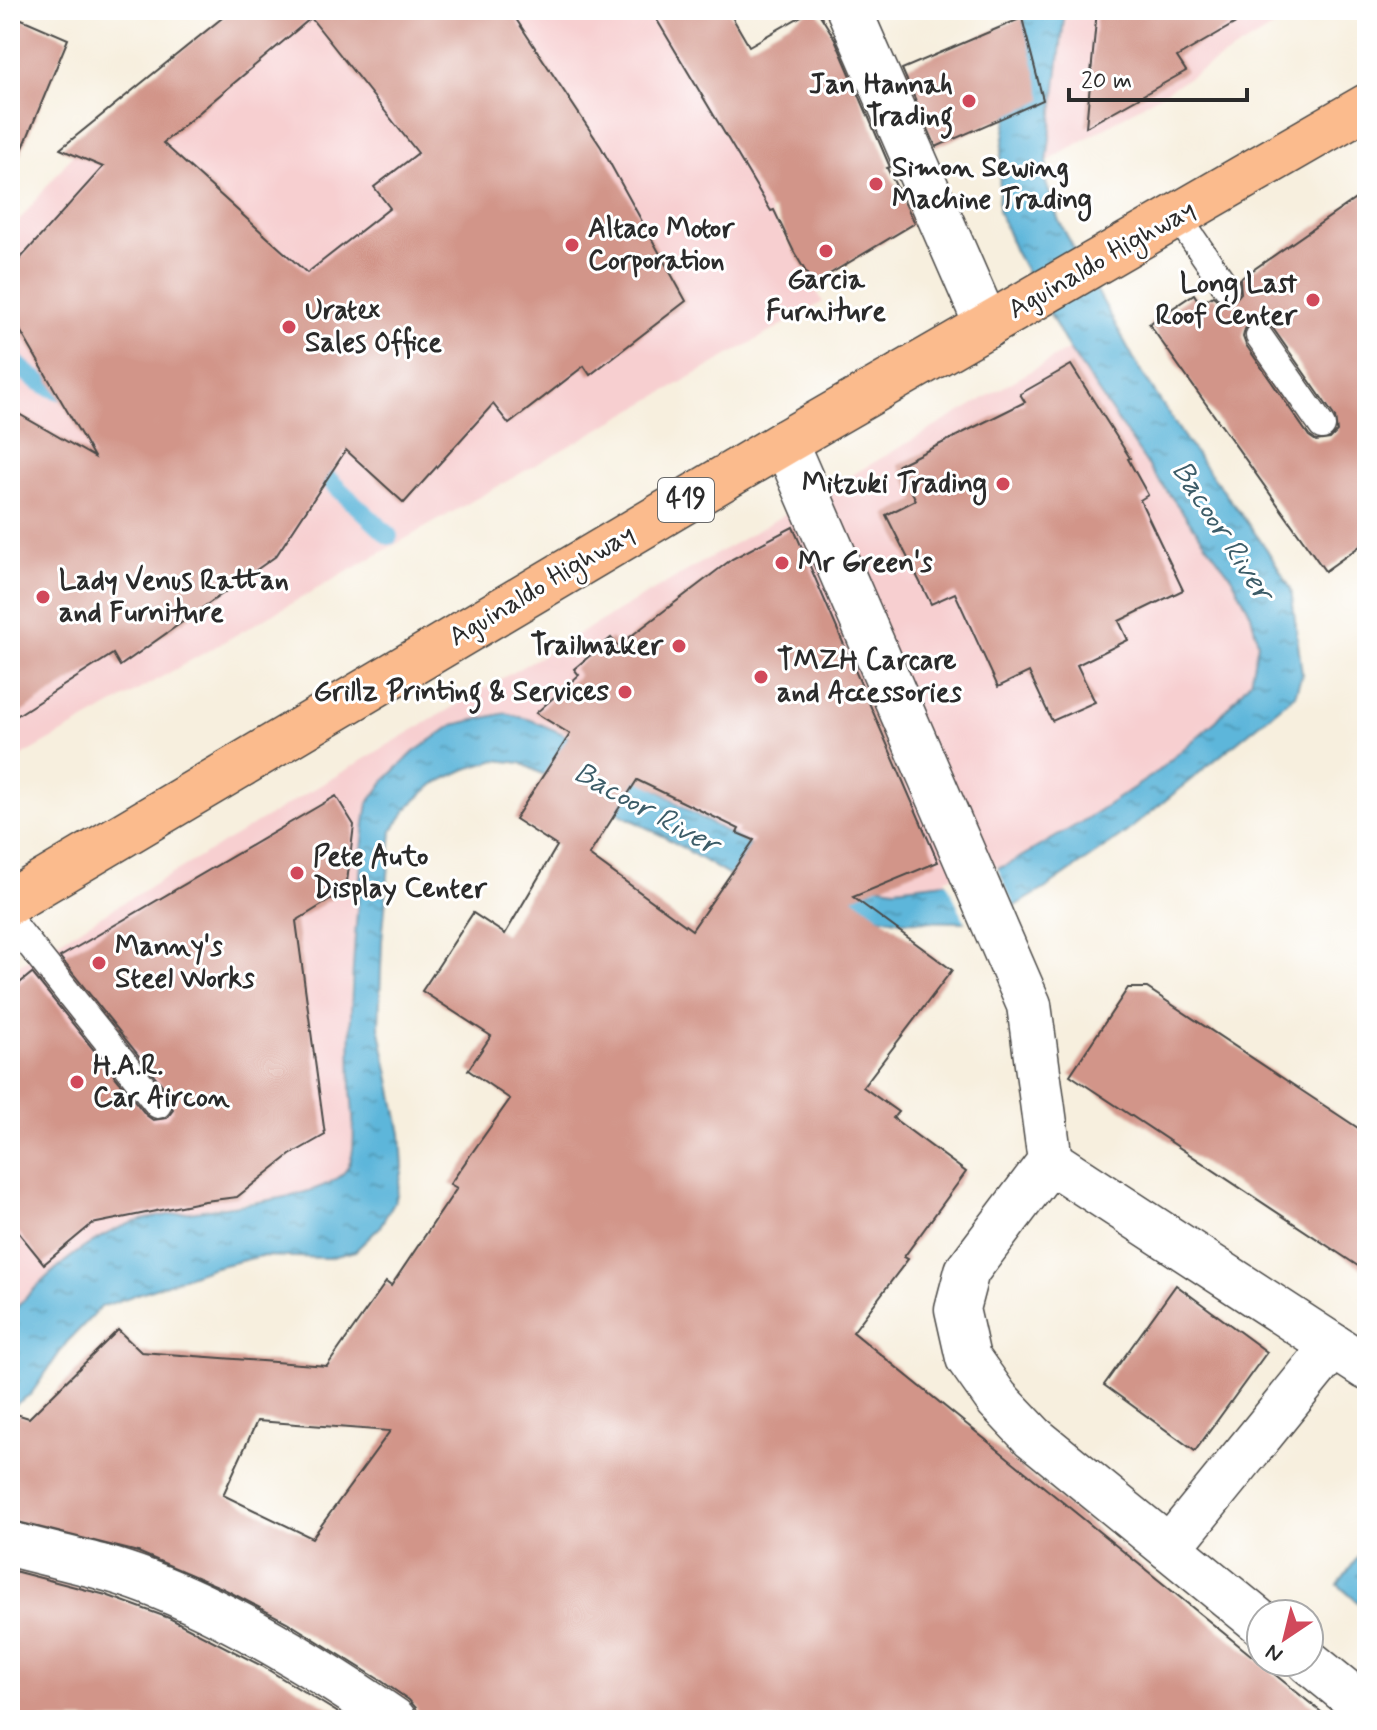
<svg xmlns="http://www.w3.org/2000/svg" width="1377" height="1730" viewBox="0 0 1377 1730" font-family="Mynerve,sans-serif">
  <style>
    .built { fill: #f7cfd0 }
    .water { fill: url(#water-ripples); stroke: #447082; stroke-width: 2 }
    .pier { fill: #f7efde }
    .lines { fill: none; stroke-linecap: round; stroke-linejoin: round }
    .stream { stroke: #5db6da; stroke-width: 18 }
    .building { fill: #d29589; fill-rule: evenodd }
    .service-casing { stroke: #4a4846; stroke-width: 29 }
    .minor-casing { stroke: #4a4846; stroke-width: 47 }
    .trunk-casing { stroke: #4a4846; stroke-width: 47 }
    .service { stroke: #fff; stroke-width: 26 }
    .minor { stroke: #fff; stroke-width: 44 }
    .trunk { stroke: #fbbb8d; stroke-width: 44 }
    .poi-dot { fill: #d1495b; stroke: #fff; stroke-width: 3 }
    .labels { text-anchor: middle; dominant-baseline: central; stroke-width: 6; stroke-linejoin: round; paint-order: stroke }
    .shield { fill: #fff; stroke: #6b6b6b; stroke-width: 2 }
    .shield-label { font-size: 26px; font-weight: bold; fill: #2b2b2b }
    .poi-label { font-size: 28px; font-weight: bold; fill: #2b2b2b; stroke: #fff; text-anchor: start }
    .street-label { font-size: 28px; fill: #2b2b2b; stroke: #fff }
    .water-label { font-size: 30px; font-style: italic; fill: #3c5c68; stroke: #fff }
  </style>
  <defs>
    <pattern id="water-ripples" width="26" height="14" patternUnits="userSpaceOnUse" patternTransform="scale(2)"><rect width="26" height="14" fill="#5db6da"/><path d="M2 4q2-2 4 0t4 0M15 11q2-2 4 0t4 0" fill="none" stroke="#4d94b1"/></pattern>
  </defs>
  <rect width="100%" height="100%" fill="#fff"/>
  <filter id="ink" filterUnits="userSpaceOnUse"><feTurbulence type="fractalNoise" baseFrequency=".0125" numOctaves="2"/><feDisplacementMap in="SourceGraphic" scale="16" xChannelSelector="R" yChannelSelector="G"/><feConvolveMatrix kernelMatrix="1 2 1 2 8 2 1 2 1" color-interpolation-filters="sRGB"/></filter>
  <filter id="wash" filterUnits="userSpaceOnUse"><feTurbulence type="fractalNoise" baseFrequency=".006" numOctaves="4" result="noise"/><feDisplacementMap in="SourceGraphic" scale="32" xChannelSelector="R" yChannelSelector="G"/><feGaussianBlur stdDeviation="1.8" result="paint"/><feColorMatrix in="noise" values="0 0 0 0 0 0 0 0 0 0 0 0 0 0 0 0 0 1.4 0 .05"/><feComposite in="paint" operator="in"/></filter>
  <g filter="url(#wash)">
    <rect width="100%" height="100%" fill="#f7efde"/>
    <g class="built">
      <polygon points="232,10 652,10 823,302 10,763 10,232 108,111"/>
      <polygon points="1065,10 1302,10 1047,162"/>
      <polygon points="1069,349 1154,474 1232,577 1251,614 1258,643 1250,681 1217,720 1187,748 1153,775 1080,823 1005,866 953,881 895,888 841,880 756,849 691,812 640,778 561,733 506,713 363,832 350,987 353,1135 350,1165 336,1182 307,1193 202,1209 132,1222 10,1315 10,970 403,736"/>
    </g>
    <g class="water">
      <path d="M1026,10H1065L1045,180L1059,221L1139,368L1187,442L1266,548L1291,589L1302,674L1295,695L1124,834L1046,888L1011,908L965,922L902,921L830,908L733,878L663,836L521,763L496,760L466,769L434,784L410,805L392,831L382,941L379,1026L401,1134L403,1168L396,1199L379,1228L355,1251L328,1258L261,1256L211,1268L101,1307L67,1342L31,1394L10,1408V1315C43,1277 82,1242 129,1224C177,1206 326,1207 348,1167C358,1150 352,1108 351,1088C349,1023 352,965 358,901C361,868 362,836 368,804L386,779L414,752L453,725L506,713L531,720L561,733L640,778L691,812L756,849L841,880L895,888L953,881L1005,866L1080,823L1153,775L1217,720L1250,681L1258,643L1251,614L1232,578L1154,474L1069,349L1015,251L998,210L1001,155Z"/>
      <polygon points="1367,1544 1367,1610 1338,1585"/>
    </g>
    <polygon class="pier" points="996,865 1016,910 967,926 945,878"/>
    <g class="lines">
      <g class="stream">
        <path d="M10,357C28,376 47,391 75,394"/>
        <polyline points="310,462 389,536"/>
      </g>
    </g>
    <g id="blocks">
      <g class="building">
        <path d="M232,10H510L601,147L686,301L590,375L584,366L509,424L493,404L404,503L346,450L276,556L120,666L113,654L10,720V409L94,457L10,313V270L103,167L60,149ZM311,18L418,153L374,187L390,208L307,273L163,143Z"/>
        <polygon points="651,10 728,10 749,46 812,10 817,10 835,39 890,167 887,168 915,223 813,284 794,252 774,210 771,211"/>
        <polygon points="1097,10 1258,10 1177,57 1186,71 1086,127"/>
        <polygon points="10,14 68,39 11,177 10,176"/>
        <polygon points="1022,18 1043,100 936,147 902,69"/>
        <path d="M1367,191V541L1325,571L1149,324L1194,294L1200,304L1213,296L1220,302L1234,301L1241,293L1240,279ZM1258,320L1272,327L1335,417L1337,432L1330,439L1316,441L1309,436L1246,345L1243,337L1245,329L1251,323Z"/>
        <polygon points="1071,365 1130,458 1128,459 1148,495 1140,500 1183,590 1119,621 1128,640 1077,665 1095,702 1052,721 1029,672 998,687 955,593 931,604 886,515 916,500 898,465 1025,402 1020,394"/>
        <path d="M793,527L938,862L853,897L952,970L863,1087L898,1112L893,1118L966,1172L904,1257L908,1259L853,1332L1331,1720H419L416,1708L409,1700L380,1680L287,1622L222,1588L138,1552L10,1520V1412L29,1418L118,1330L141,1352L327,1366L386,1282L391,1286L457,1188L450,1184L510,1099L468,1070L491,1036L422,991L473,913L505,934L557,846L515,819L570,734L536,713L579,675L574,669L611,638L618,646L732,559ZM637,780L739,829L737,833L754,840L692,930L589,855ZM257,1421L390,1431L312,1538L223,1495Z"/>
        <polygon points="336,796 354,825 346,890 296,921 325,1135 290,1155 237,1197 205,1201 92,1224 44,1264 10,1222 10,991 32,973 146,1115 153,1120 167,1118 173,1110 170,1095 60,957"/>
        <polygon points="1128,988 1147,988 1367,1134 1367,1272 1070,1075"/>
        <polygon points="1176,1285 1267,1352 1195,1451 1104,1385"/>
        <polygon points="10,1570 106,1595 169,1618 262,1666 340,1714 336,1720 10,1720"/>
      </g>
    </g>
  </g>
  <g filter="url(#ink)">
    <use href="#blocks" fill-opacity="0" stroke="#4a4846" stroke-width="2"/>
    <g class="lines">
      <g class="service-casing">
        <g id="service">
          <polyline points="1177,216 1226,287"/>
          <polyline points="1259,336 1322,426"/>
          <polyline points="10,920 158,1105"/>
        </g>
      </g>
      <g class="minor-casing">
        <g id="minor">
          <polyline points="849,10 987,326"/>
          <polyline points="785,442 1029,1005 1050,1161 967,1271 957,1309 968,1358 997,1399 1033,1437 1261,1623"/>
          <polyline points="1050,1161 1367,1368"/>
          <path d="M10,1544C55,1556 103,1565 147,1582C231,1614 320,1669 394,1720"/>
          <polyline points="1169,1548 1333,1346"/>
          <polyline points="1309,1662 1367,1709"/>
        </g>
      </g>
      <g class="trunk-casing">
        <polyline id="trunk" points="10,902 785,442 1367,106"/>
      </g>
      <use href="#service" class="service"/>
      <use href="#minor" class="minor"/>
      <use href="#trunk" class="trunk"/>
    </g>
  </g>
  <g class="poi-dot">
    <circle cx="969" cy="101" r="8"/>
    <circle cx="876" cy="184" r="8"/>
    <circle cx="572" cy="245" r="8"/>
    <circle cx="826" cy="251" r="8"/>
    <circle cx="1313" cy="300" r="8"/>
    <circle cx="289" cy="327" r="8"/>
    <circle cx="1003" cy="484" r="8"/>
    <circle cx="782" cy="563" r="8"/>
    <circle cx="43" cy="597" r="8"/>
    <circle cx="679" cy="646" r="8"/>
    <circle cx="761" cy="677" r="8"/>
    <circle cx="625" cy="692" r="8"/>
    <circle cx="297" cy="873" r="8"/>
    <circle cx="99" cy="963" r="8"/>
    <circle cx="77" cy="1082" r="8"/>
  </g>
  <g class="labels">
    <rect class="shield" x="658" y="478" width="56" height="44" rx="6"/>
    <g class="shield-label">
      <text x="686" y="500">419</text>
    </g>
    <g class="poi-label">
      <text x="953" y="85" text-anchor="end">Jan Hannah<tspan x="953" dy="32">Trading</tspan></text>
      <text x="892" y="168">Simon Sewing<tspan x="892" dy="32">Machine Trading</tspan></text>
      <text x="588" y="229">Altaco Motor<tspan x="588" dy="32">Corporation</tspan></text>
      <text x="826" y="280" text-anchor="middle">Garcia<tspan x="826" dy="32">Furniture</tspan></text>
      <text x="1297" y="284" text-anchor="end">Long Last<tspan x="1297" dy="32">Roof Center</tspan></text>
      <text x="305" y="311">Uratex<tspan x="305" dy="32">Sales Office</tspan></text>
      <text x="987" y="484" text-anchor="end">Mitzuki Trading</text>
      <text x="798" y="563">Mr Green's</text>
      <text x="59" y="581">Lady Venus Rattan<tspan x="59" dy="32">and Furniture</tspan></text>
      <text x="663" y="646" text-anchor="end">Trailmaker</text>
      <text x="777" y="661">TMZH Carcare<tspan x="777" dy="32">and Accessories</tspan></text>
      <text x="609" y="692" text-anchor="end">Grillz Printing &amp; Services</text>
      <text x="313" y="857">Pete Auto<tspan x="313" dy="32">Display Center</tspan></text>
      <text x="115" y="947">Manny's<tspan x="115" dy="32">Steel Works</tspan></text>
      <text x="93" y="1066">H.A.R.<tspan x="93" dy="32">Car Aircon</tspan></text>
    </g>
    <g class="street-label">
      <text transform="translate(1102 260) rotate(-30)">Aguinaldo Highway</text>
      <text transform="translate(542 586) rotate(-31)">Aguinaldo Highway</text>
    </g>
    <g class="water-label">
      <text transform="translate(1222 531) rotate(57)">Bacoor River</text>
      <text transform="translate(646 809) rotate(29)">Bacoor River</text>
    </g>
  </g>
  <rect width="1377" height="1730" fill="none" stroke="#fff" stroke-width="40"/>
  <g transform="translate(1285 1638) rotate(215)"><circle r="38" fill="#ffffff" stroke="#aaaaaa" stroke-width="2"/>
  <path d="M0-6L14 30L0 20L-14 30Z" fill="#d1495b"/>
  <text y="-12" font-size="22" font-weight="bold" text-anchor="middle" fill="#2b2b2b">N</text>
  </g>
  <path d="M1069 88v12h178v-12" fill="none" stroke="#2b2b2b" stroke-width="4"/>
  <text x="1081" y="88" font-size="24" fill="#2b2b2b" stroke="#ffffff" stroke-width="6" paint-order="stroke">20 m</text>
</svg>
